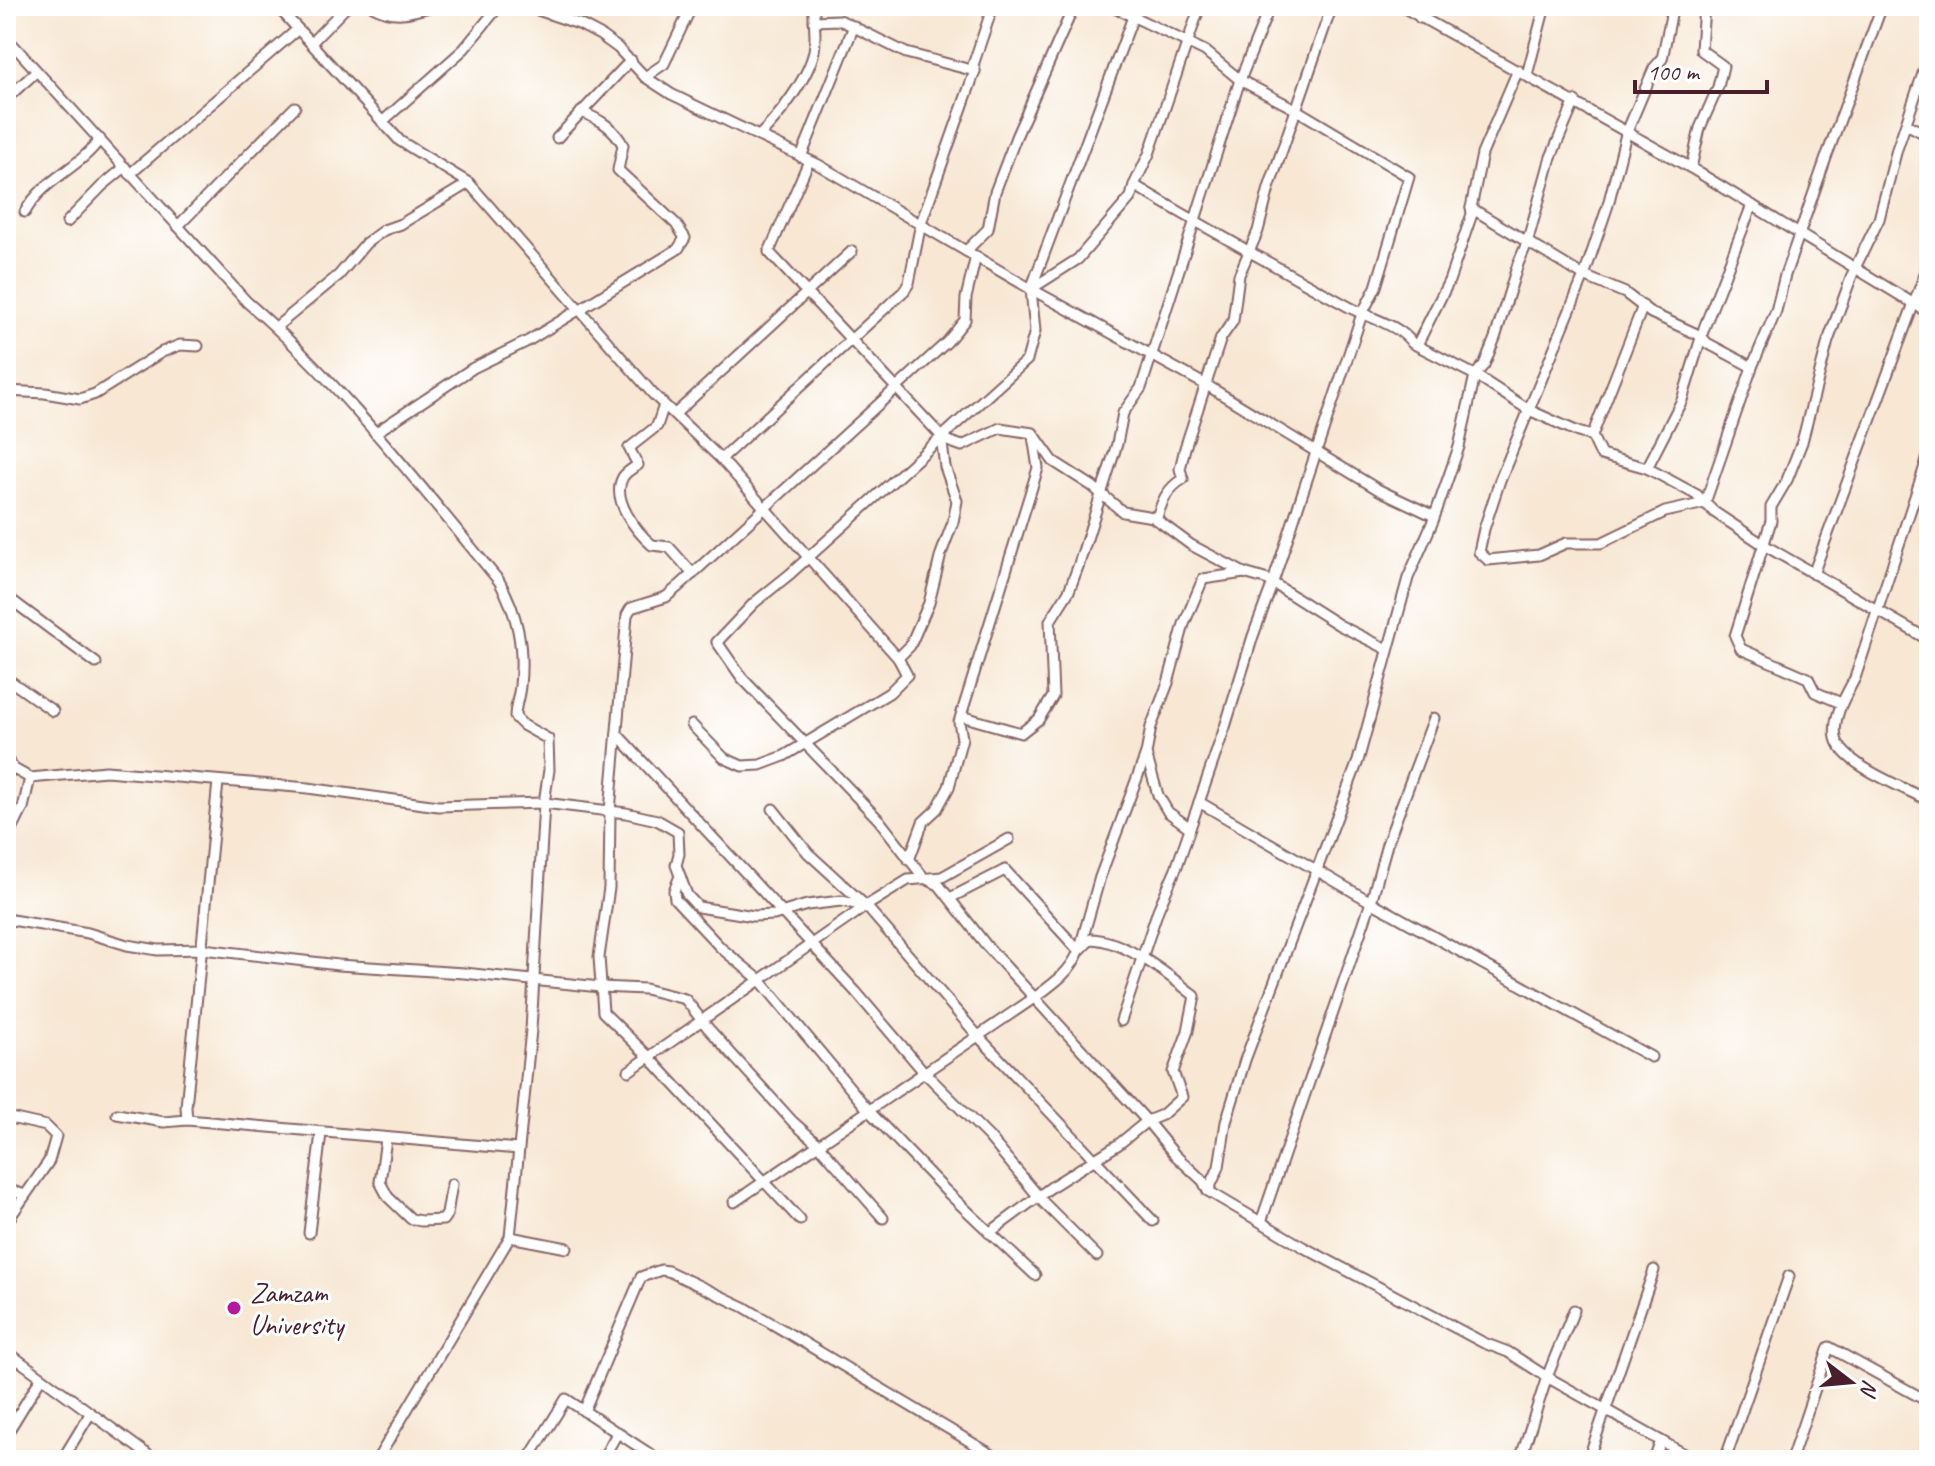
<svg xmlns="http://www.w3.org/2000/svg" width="1935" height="1466" viewBox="0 0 1935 1466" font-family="Caveat,sans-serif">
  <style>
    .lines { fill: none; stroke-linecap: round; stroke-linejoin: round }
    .street-casing { stroke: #876566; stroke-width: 13 }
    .street { stroke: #fff; stroke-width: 9 }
    .poi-dot { fill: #b5179e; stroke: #fff; stroke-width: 3 }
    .labels { text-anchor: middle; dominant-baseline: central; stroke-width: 6; stroke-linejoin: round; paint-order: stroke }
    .poi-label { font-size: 28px; fill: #4a1f2b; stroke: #fff; text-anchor: start }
  </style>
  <rect width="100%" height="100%" fill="#fff"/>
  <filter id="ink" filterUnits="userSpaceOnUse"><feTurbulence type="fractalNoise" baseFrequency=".0125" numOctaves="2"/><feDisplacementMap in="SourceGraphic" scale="16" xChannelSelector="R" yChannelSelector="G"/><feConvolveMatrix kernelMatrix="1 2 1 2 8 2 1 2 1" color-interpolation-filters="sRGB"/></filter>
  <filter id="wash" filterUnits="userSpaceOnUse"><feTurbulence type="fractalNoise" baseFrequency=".006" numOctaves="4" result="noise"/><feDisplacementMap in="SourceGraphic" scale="32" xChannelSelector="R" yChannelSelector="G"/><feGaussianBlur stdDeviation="1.8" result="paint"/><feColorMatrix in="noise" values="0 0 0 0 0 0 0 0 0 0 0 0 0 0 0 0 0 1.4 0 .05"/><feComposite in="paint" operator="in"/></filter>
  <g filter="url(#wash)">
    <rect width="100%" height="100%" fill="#f7e7d3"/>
  </g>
  <g filter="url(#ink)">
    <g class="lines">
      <g class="street-casing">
        <g id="street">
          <polyline points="277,6 400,141 469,183 653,394 721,459 898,658 907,675 889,693 784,756 760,765 742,766 724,758 692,725"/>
          <path d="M373,6C394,18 410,13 432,6"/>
          <polyline points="526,6 579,24 600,35 618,48 645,77 671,94 817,164 1031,289 1208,386 1379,490 1434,516"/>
          <polyline points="1111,6 1205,51 1240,80 1295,109 1409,177 1376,287 1362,314 1272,585 1253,636 1225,727 1177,866 1158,910 1121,1021"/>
          <polyline points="1137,6 1031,289 1035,331 1027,360 790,574 754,603 717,642 742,678 879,820 924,878 939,885 986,945 1147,1121 1175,1155 1203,1181 1208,1191 1303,1247 1484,1343 1508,1352 1547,1377 1695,1460"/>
          <polyline points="1401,6 1691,168 1929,313"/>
          <polyline points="1673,6 1662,59 1654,68 1626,134 1608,205 1584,276 1500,480 1484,529 1479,552 1488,560 1539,555 1566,543 1601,543 1665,512 1705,503 1752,367 1776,311 1785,275 1827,155 1882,6"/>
          <polyline points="1420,18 1430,6"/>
          <polyline points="814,21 840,20 906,53 975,71"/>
          <path d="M6,37L247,302C341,383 419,485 499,581C518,614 524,647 520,686C519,697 515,706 515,717L523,725L548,739L549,770L544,803L531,1030L510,1237L567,1248"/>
          <polyline points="311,43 347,6"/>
          <polyline points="1527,75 1545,6"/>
          <polyline points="645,77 664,64 692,6"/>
          <polyline points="6,99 36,72"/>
          <polyline points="382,122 464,49 499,6"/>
          <polyline points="1906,124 1929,136"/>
          <path d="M759,136C778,118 809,77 814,51C817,36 813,21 814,6"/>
          <polyline points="557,138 631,60"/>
          <polyline points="801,157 854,26"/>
          <polyline points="809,161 769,252 945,440 962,446 1000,428 1033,433 1053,461 1092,486 1123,512 1153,517 1191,545 1244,573 1268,580 1339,625 1387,649"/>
          <polyline points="1691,168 1700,128 1718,87 1723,66 1701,50 1704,6"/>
          <polyline points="130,174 298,29"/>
          <polyline points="1134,185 1149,154 1200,6"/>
          <polyline points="1471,208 1584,276 1625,293 1651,313 1701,336 1707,343 1752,367"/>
          <path d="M25,212C44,178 79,169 100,139"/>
          <polyline points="67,222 102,186 125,167"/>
          <polyline points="178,226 295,107"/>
          <polyline points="966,251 988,229 995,192 1016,137 1074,6"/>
          <path d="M1031,289L1078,259L1131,197L1134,185C1205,228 1277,267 1349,307C1369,318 1400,325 1412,343L1475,375L1529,410L1578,432L1592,436L1601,455L1647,468L1697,495L1714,512L1764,545L1929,640"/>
          <polyline points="276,327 339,275 366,243 384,230 401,224 469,183"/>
          <polyline points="1417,345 1449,281 1472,214 1471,208 1482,154 1518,70"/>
          <polyline points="6,391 45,393 80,399 95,394 162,352 180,345 198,346"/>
          <path d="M664,405L657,426L629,448L638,465C633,468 626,472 623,477C610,499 637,532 652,545L669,547L693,574"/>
          <polyline points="675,414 852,251"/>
          <path d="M375,433L473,368L528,341L678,249L685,238L676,224L618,170L623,145C614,128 600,119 581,112"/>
          <polyline points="1592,436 1643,306"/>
          <path d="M1929,454L1855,678C1846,695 1832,717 1836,738C1842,765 1906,788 1929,801"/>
          <polyline points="721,459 904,291 909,283 921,223 975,71 973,65 993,6"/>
          <polyline points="1647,468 1682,400 1704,328 1752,205"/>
          <path d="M1156,520C1162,502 1166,489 1183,479L1180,469L1185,448L1221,338L1233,321L1239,275L1258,231L1269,188L1332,6"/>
          <polyline points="1813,574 1929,263"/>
          <polyline points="6,596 96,663"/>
          <polyline points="898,658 910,646 929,603 941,554 953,522 957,501 945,467 941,436"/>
          <polyline points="6,678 53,711"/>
          <polyline points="1841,703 1815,692 1808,678 1741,649 1735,636 1771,521 1771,507 1787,480 1802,442 1828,341 1854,270 1879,219 1897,149 1929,56"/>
          <polyline points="961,716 1021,733 1039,719 1053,696 1050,621 1069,591 1079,564 1117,444 1123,413 1141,388 1240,80 1270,6"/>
          <polyline points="617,734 856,992 924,1072 989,1137 1044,1203 1097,1256"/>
          <polyline points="6,758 14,769 30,778 106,771 308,788 438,806 544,803 626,813 657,820 678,832 679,854 676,865 687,895 698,907 754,916 774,915 807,905 841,901 866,906 908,880 942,877 1009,839"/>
          <polyline points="1199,802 1371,902 1387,844 1434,718"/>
          <polyline points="773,809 808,853 866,906 978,1036 1153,1221"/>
          <polyline points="6,825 14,826 23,808 30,778"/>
          <polyline points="1190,828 1168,812 1158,795 1146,754 1151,727 1168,683 1184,624 1203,579 1244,573"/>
          <polyline points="909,860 923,822 937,809 949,787 962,738 959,722 1038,468 1033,436"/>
          <polyline points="680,876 674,891 675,899 721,948 760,980 870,1112 946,1191 1035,1275"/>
          <polyline points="6,919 88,933 127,945 158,950 203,949 338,965 464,973 600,987 645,989 685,999 708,1028 793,1122 818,1144 883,1218"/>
          <polyline points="629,1071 866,906"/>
          <polyline points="117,1114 164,1122 187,1120 186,1107 218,782"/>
          <polyline points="6,1117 46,1126 56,1136 49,1161 6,1223"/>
          <polyline points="187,1120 518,1149"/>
          <polyline points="386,1139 380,1182 388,1197 411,1219 421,1221 443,1220 447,1214 452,1184"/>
          <polyline points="6,1189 25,1195"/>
          <polyline points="1208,1191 1219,1167 1226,1122 1245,1060 1358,761 1408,578 1433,521 1459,447 1475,375 1484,365 1495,338 1518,264 1527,243 1551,157 1575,101"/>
          <path d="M734,1202L1034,998C1053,984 1070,973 1079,951L1005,870L950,898"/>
          <polyline points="800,1220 649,1057 603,1012 599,957 609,888 610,811 627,615 631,608 666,597 679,586 947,342 965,320 966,298 976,256"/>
          <polyline points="1261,1222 1371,902 1651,1057"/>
          <polyline points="309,1233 321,1133"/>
          <path d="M989,1233L1054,1185L1119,1144L1147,1121L1162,1115L1182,1097L1173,1072L1188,1031L1195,996C1169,975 1125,940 1091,939L1079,951L1100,877L1146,754"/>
          <polyline points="6,1351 155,1460"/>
          <polyline points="584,1411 641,1277 661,1270 668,1271 744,1307 1001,1460"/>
          <polyline points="6,1435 41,1378"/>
          <polyline points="62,1460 90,1414"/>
          <polyline points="377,1460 510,1237"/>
          <polyline points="528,1460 566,1399 659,1460"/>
          <polyline points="602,1460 618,1432"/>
          <polyline points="1520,1460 1547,1377 1574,1310"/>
          <polyline points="1588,1460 1654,1270"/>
          <polyline points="1654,1460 1661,1441"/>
          <polyline points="1725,1460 1789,1276"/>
          <polyline points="1791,1460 1829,1347 1929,1402"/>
          <polyline points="1927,1460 1929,1454"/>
        </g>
      </g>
      <use href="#street" class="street"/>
    </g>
  </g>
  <circle class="poi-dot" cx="234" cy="1308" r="8"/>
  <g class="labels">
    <g class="poi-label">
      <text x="250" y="1292">Zamzam<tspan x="250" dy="32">University</tspan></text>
    </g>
  </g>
  <rect width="1935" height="1466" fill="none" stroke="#fff" stroke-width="32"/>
  <g transform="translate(1851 1382) rotate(106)" stroke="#ffffff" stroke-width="6" paint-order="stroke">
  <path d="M0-6L14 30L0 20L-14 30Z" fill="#4a1f2b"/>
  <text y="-12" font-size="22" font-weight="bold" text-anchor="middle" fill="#4a1f2b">N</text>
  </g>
  <path d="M1635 80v12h132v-12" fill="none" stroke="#4a1f2b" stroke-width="4"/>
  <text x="1647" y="80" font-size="24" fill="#4a1f2b" stroke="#ffffff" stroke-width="6" paint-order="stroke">100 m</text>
</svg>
